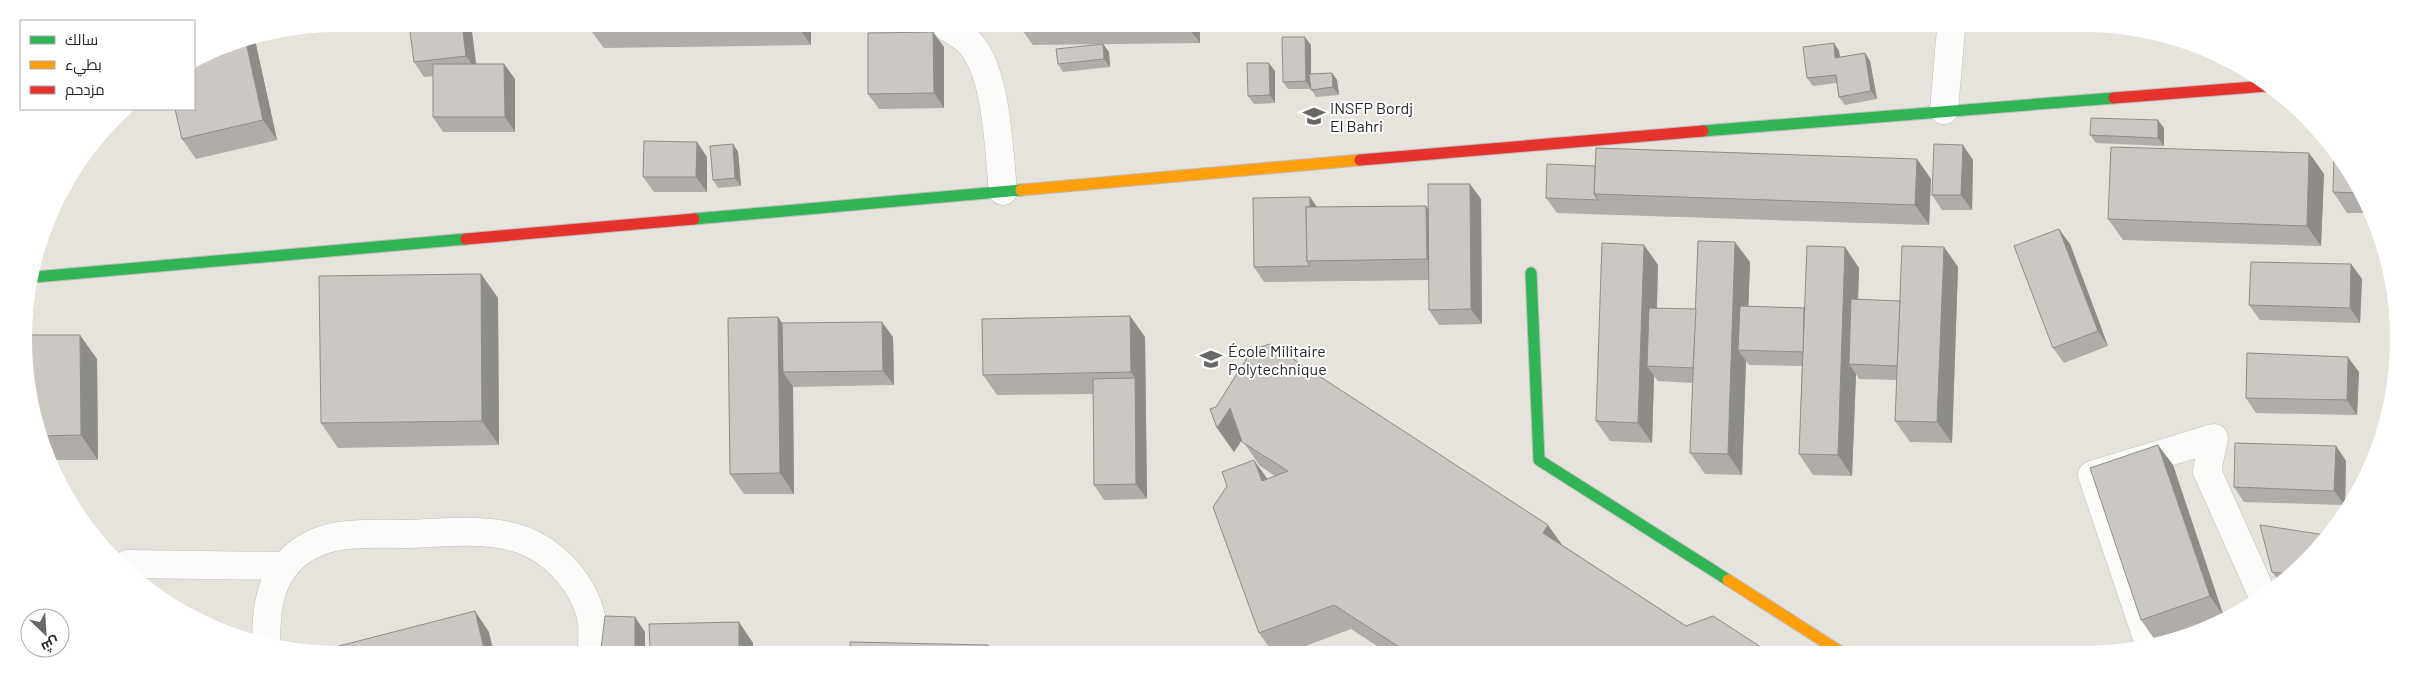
<svg xmlns="http://www.w3.org/2000/svg" width="2422" height="678" viewBox="0 0 2422 678" font-family="Barlow,Cairo,sans-serif">
  <style>
    .lines { fill: none; stroke-linecap: round; stroke-linejoin: round }
    .street-casing { stroke: #bfbebe; stroke-width: 29 }
    .fast-casing { stroke: #bfbebe; stroke-width: 13 }
    .slow-casing { stroke: #bfbebe; stroke-width: 13 }
    .jam-casing { stroke: #bfbebe; stroke-width: 13 }
    .street { stroke: #fbfbfa; stroke-width: 28 }
    .fast { stroke: #30b455; stroke-width: 11 }
    .slow { stroke: #ff9f0a; stroke-width: 11 }
    .jam { stroke: #e5322d; stroke-width: 11 }
    .wall { fill: #afaca9 }
    .shaded-wall { fill: #8e8c89 }
    .building { fill: #cbc8c4; stroke: #8e8c89 }
    .labels { text-anchor: middle; dominant-baseline: central; stroke-width: 4; stroke-linejoin: round; paint-order: stroke }
    .poi-label { font-size: 16px; fill: #272727; stroke: #fff; text-anchor: start }
  </style>
  <rect width="100%" height="100%" fill="#e6e2dc"/>
  <g class="lines">
    <g class="street-casing">
      <g id="street">
        <path d="M946,26C955,32 967,38 973,47C997,77 999,152 1003,191"/>
        <polyline points="1944,110 1951,29"/>
        <polyline points="127,564 285,566"/>
        <path d="M266,644C266,610 269,577 297,554C328,529 370,534 407,534C441,533 480,528 513,537C552,547 585,583 592,622C593,631 592,640 592,649"/>
        <polyline points="2149,644 2092,475 2214,438 2207,471 2262,594"/>
      </g>
    </g>
    <g class="fast-casing">
      <g id="fast">
        <polyline points="1703,131 2114,98"/>
        <polyline points="694,219 1021,190"/>
        <polyline points="1531,273 1539,460 1728,580"/>
        <polyline points="35,277 466,239"/>
      </g>
    </g>
    <g class="slow-casing">
      <g id="slow">
        <polyline points="1021,190 1360,160"/>
        <polyline points="1728,580 1839,651"/>
      </g>
    </g>
    <g class="jam-casing">
      <g id="jam">
        <polyline points="2114,98 2267,86"/>
        <polyline points="1360,160 1703,131"/>
        <polyline points="466,239 694,219"/>
      </g>
    </g>
    <use href="#street" class="street"/>
    <use href="#fast" class="fast"/>
    <use href="#slow" class="slow"/>
    <use href="#jam" class="jam"/>
  </g>
  <g class="wall">
    <polygon points="471,24 476,64 504,64 515,79 515,132 443,132 433,117 433,76 424,77 414,62"/>
    <polygon points="589,25 811,25 811,45 604,48 589,28"/>
    <polygon points="1019,26 1200,27 1200,43 1033,45"/>
    <polygon points="933,32 944,47 944,108 879,109 868,94"/>
    <polygon points="255,40 277,140 196,159 182,139 219,48"/>
    <polygon points="1834,43 1839,51 1840,57 1865,53 1870,61 1877,99 1845,105 1839,97 1837,83 1813,86 1807,78"/>
    <polygon points="1311,45 1311,74 1332,73 1337,80 1339,95 1316,97 1311,89 1288,89 1283,82"/>
    <polygon points="1109,52 1110,67 1063,72 1058,64"/>
    <polygon points="1275,71 1275,103 1254,104 1248,96"/>
    <polygon points="2164,128 2164,146 2096,143 2090,135"/>
    <polygon points="733,144 738,152 741,186 718,188 713,180"/>
    <polygon points="2309,153 2324,174 2321,246 2123,240 2108,219"/>
    <polygon points="707,157 707,192 654,192 643,177"/>
    <polygon points="1917,159 1931,179 1929,225 1557,213 1546,198 1595,166"/>
    <polygon points="1973,160 1972,210 1942,210 1932,195"/>
    <polygon points="2345,164 2366,213 2347,213 2333,192"/>
    <polygon points="1310,197 1317,207 1426,206 1428,210 1481,199 1482,324 1439,325 1429,310 1429,280 1264,282 1254,267"/>
    <polygon points="2070,244 2108,346 2064,363 2053,348"/>
    <polygon points="1644,245 1658,265 1657,308 1696,309 1750,262 1748,306 1804,308 1845,247 1859,268 1858,299 1900,301 1944,247 1958,267 1952,443 1910,442 1895,421 1897,380 1859,379 1856,374 1852,476 1813,475 1799,454 1802,366 1749,365 1746,361 1742,475 1705,474 1690,453 1693,383 1658,381 1654,376 1652,443 1610,441 1596,421"/>
    <polygon points="2351,264 2362,279 2360,323 2260,320 2249,305"/>
    <polygon points="481,274 498,298 499,445 338,448 321,423"/>
    <polygon points="1130,316 1145,337 1147,499 1104,500 1094,485 1093,394 997,395 983,375"/>
    <polygon points="778,317 782,323 893,337 894,385 793,387 794,494 744,494 730,474"/>
    <polygon points="27,335 97,359 98,460 51,460 40,440"/>
    <polygon points="2359,372 2357,415 2256,413 2246,398"/>
    <polygon points="1217,428 1564,546 1686,626 1767,651 1383,650 1351,629 1295,650 1271,650 1259,633 1267,479 1275,476 1260,466 1242,440 1234,452"/>
    <polygon points="2158,445 2173,465 2224,617 2155,640 2141,620"/>
    <polygon points="2336,446 2346,461 2345,505 2244,502 2234,487"/>
    <polygon points="2306,562 2279,581 2272,572"/>
  </g>
  <g class="shaded-wall">
    <polygon points="462,24 471,24 477,71 466,56"/>
    <polygon points="797,25 811,25 811,45"/>
    <polygon points="1188,27 1200,27 1200,43"/>
    <polygon points="933,32 944,47 944,108 934,93"/>
    <polygon points="1305,37 1311,45 1311,89 1306,81"/>
    <polygon points="255,40 277,140 263,120 246,42"/>
    <polygon points="1834,43 1839,51 1841,66 1835,58"/>
    <polygon points="1103,44 1109,52 1110,67 1104,59"/>
    <polygon points="1865,53 1870,61 1877,99 1871,91"/>
    <polygon points="1269,63 1275,71 1275,103 1270,95"/>
    <polygon points="504,64 515,79 515,132 505,117"/>
    <polygon points="1332,73 1337,80 1339,95 1333,87"/>
    <polygon points="2158,120 2164,128 2164,146 2158,138"/>
    <polygon points="697,142 707,157 707,192 696,177"/>
    <polygon points="733,144 738,152 741,186 735,178"/>
    <polygon points="1963,145 1973,160 1972,210 1961,195"/>
    <polygon points="2309,153 2324,174 2321,246 2307,226"/>
    <polygon points="1917,159 1931,179 1929,225 1915,205"/>
    <polygon points="1470,184 1481,199 1482,324 1471,309"/>
    <polygon points="1310,197 1320,212 1310,261"/>
    <polygon points="1426,206 1440,226 1441,280 1427,259"/>
    <polygon points="2059,229 2070,244 2108,346 2098,331"/>
    <polygon points="1735,242 1750,262 1747,350 1738,350 1746,361 1742,475 1728,454"/>
    <polygon points="1644,245 1658,265 1655,367 1647,366 1654,376 1652,443 1638,423"/>
    <polygon points="1845,247 1859,268 1856,364 1849,364 1856,374 1852,476 1838,455"/>
    <polygon points="1944,247 1958,267 1952,443 1937,422"/>
    <polygon points="2351,264 2362,279 2360,323 2350,308"/>
    <polygon points="481,274 498,298 499,445 482,421"/>
    <polygon points="1130,316 1145,337 1147,499 1136,484 1135,378 1131,372"/>
    <polygon points="778,317 793,338 783,372 793,387 794,494 780,473"/>
    <polygon points="882,322 893,337 894,385 883,371"/>
    <polygon points="80,335 97,359 98,460 81,435"/>
    <polygon points="2348,357 2359,372 2357,415 2347,400"/>
    <polygon points="1230,408 1247,432 1234,452 1217,428"/>
    <polygon points="2158,445 2173,465 2224,617 2210,596"/>
    <polygon points="2336,446 2346,461 2345,505 2334,491"/>
    <polygon points="1254,460 1271,484 1262,481"/>
    <polygon points="1548,525 1565,549 1543,533"/>
    <polygon points="475,611 489,632 493,649 484,649"/>
    <polygon points="635,617 645,632 645,649 635,649"/>
    <polygon points="739,622 753,643 753,649 739,649"/>
  </g>
  <g class="building">
    <polygon points="409,24 462,24 466,56 414,62"/>
    <polygon points="589,25 777,25 589,28"/>
    <polygon points="933,32 934,93 868,94 868,33"/>
    <polygon points="1282,37 1305,37 1306,81 1283,82"/>
    <polygon points="246,42 263,120 182,139 175,109 194,109 194,63 219,48"/>
    <polygon points="1834,43 1835,58 1865,53 1871,91 1839,97 1836,75 1807,78 1803,47"/>
    <polygon points="1103,44 1104,59 1058,64 1056,49"/>
    <polygon points="1247,63 1269,63 1270,95 1248,96"/>
    <polygon points="433,64 504,64 505,117 433,117"/>
    <polygon points="1332,73 1333,87 1311,90 1309,74"/>
    <polygon points="2091,118 2158,120 2158,138 2090,135"/>
    <polygon points="644,141 697,142 696,177 643,177"/>
    <polygon points="733,144 735,178 713,180 710,146"/>
    <polygon points="1934,144 1963,145 1961,195 1932,195"/>
    <polygon points="2111,147 2309,153 2307,226 2108,219"/>
    <polygon points="1596,148 1917,159 1915,205 1594,194"/>
    <polygon points="2334,153 2345,164 2357,193 2333,192"/>
    <polygon points="1547,164 1595,166 1594,194 1598,200 1546,198"/>
    <polygon points="1428,184 1470,184 1471,309 1429,310"/>
    <polygon points="1310,197 1310,207 1306,207 1307,261 1310,266 1254,267 1253,198"/>
    <polygon points="1426,206 1427,259 1307,261 1306,207"/>
    <polygon points="2059,229 2098,331 2053,348 2014,246"/>
    <polygon points="1698,241 1735,242 1728,454 1690,453"/>
    <polygon points="1602,243 1644,245 1638,423 1596,421"/>
    <polygon points="1807,246 1845,247 1838,455 1799,454"/>
    <polygon points="1902,246 1944,247 1937,422 1895,421"/>
    <polygon points="2251,262 2351,264 2350,308 2249,305"/>
    <polygon points="2389,270 2392,277 2392,326"/>
    <polygon points="481,274 482,421 321,423 319,276"/>
    <polygon points="1851,299 1900,301 1897,366 1849,364"/>
    <polygon points="1740,306 1804,308 1803,352 1738,350"/>
    <polygon points="1649,308 1696,309 1693,368 1647,366"/>
    <polygon points="1130,316 1131,372 983,375 982,319"/>
    <polygon points="778,317 780,473 730,474 728,318"/>
    <polygon points="882,322 883,371 783,372 782,323"/>
    <polygon points="27,335 80,335 81,435 40,436"/>
    <polygon points="1270,344 1548,525 1543,533 1686,626 1713,616 1767,651 1404,650 1334,605 1259,633 1213,507 1227,486 1222,472 1254,460 1262,481 1288,471 1242,442 1230,408 1217,428 1210,409 1216,407 1252,350"/>
    <polygon points="2247,353 2348,357 2347,400 2246,398"/>
    <polygon points="1135,378 1136,484 1094,485 1093,379"/>
    <polygon points="2235,443 2336,446 2334,491 2234,487"/>
    <polygon points="2158,445 2210,596 2141,620 2090,468"/>
    <polygon points="2260,525 2325,535 2306,562 2289,574 2272,572"/>
    <polygon points="475,611 484,649 339,648 339,646"/>
    <polygon points="605,616 635,617 635,649 601,649"/>
    <polygon points="739,622 739,649 650,649 649,624"/>
    <polygon points="850,642 988,645 989,650 850,649"/>
  </g>
  <defs>
    <g id="university-bare" transform="scale(1.725)"><path d="M0-5L7-2L0 1L-7-2ZM-4 1L0 2.5L4 1V4Q0 6-4 4Z" fill="#6a6866" stroke="#fff" stroke-width="2.5" paint-order="stroke"/></g>
  </defs>
  <g fill-rule="evenodd">
    <use href="#university-bare" x="1314" y="116"/>
    <use href="#university-bare" x="1211" y="359"/>
  </g>
  <g class="labels">
    <g class="poi-label">
      <text x="1330" y="107">INSFP Bordj<tspan x="1330" dy="18">El Bahri</tspan></text>
      <text x="1228" y="350">École Militaire<tspan x="1228" dy="18">Polytechnique</tspan></text>
    </g>
  </g>
  <path d="M0 0H2422V678H0ZM338 32H2084A306 306 0 0 1 2390 338V340A306 306 0 0 1 2084 646H338A306 306 0 0 1 32 340V338A306 306 0 0 1 338 32Z" fill="#fff" fill-rule="evenodd"/>
  <rect x="20" y="20" width="175" height="90" fill="#ffffff" stroke="#a9a9a9"/>
  <rect x="30" y="36" width="25" height="8" fill="#30b455" stroke="#a9a9a9"/>
  <text x="65" y="45" font-size="15" fill="#272727">سالك</text>
  <rect x="30" y="61" width="25" height="8" fill="#ff9f0a" stroke="#a9a9a9"/>
  <text x="65" y="70" font-size="15" fill="#272727">بطيء</text>
  <rect x="30" y="86" width="25" height="8" fill="#e5322d" stroke="#a9a9a9"/>
  <text x="65" y="95" font-size="15" fill="#272727">مزدحم</text>
  <g transform="translate(45 633) rotate(155)"><circle r="24" fill="#ffffff" stroke="#a9a9a9"/>
  <path d="M0-4L9 19L0 12L-9 19Z" fill="#6a6866"/>
  <text y="-8" font-size="14" font-weight="bold" text-anchor="middle" fill="#272727">ش</text>
  </g>
</svg>
